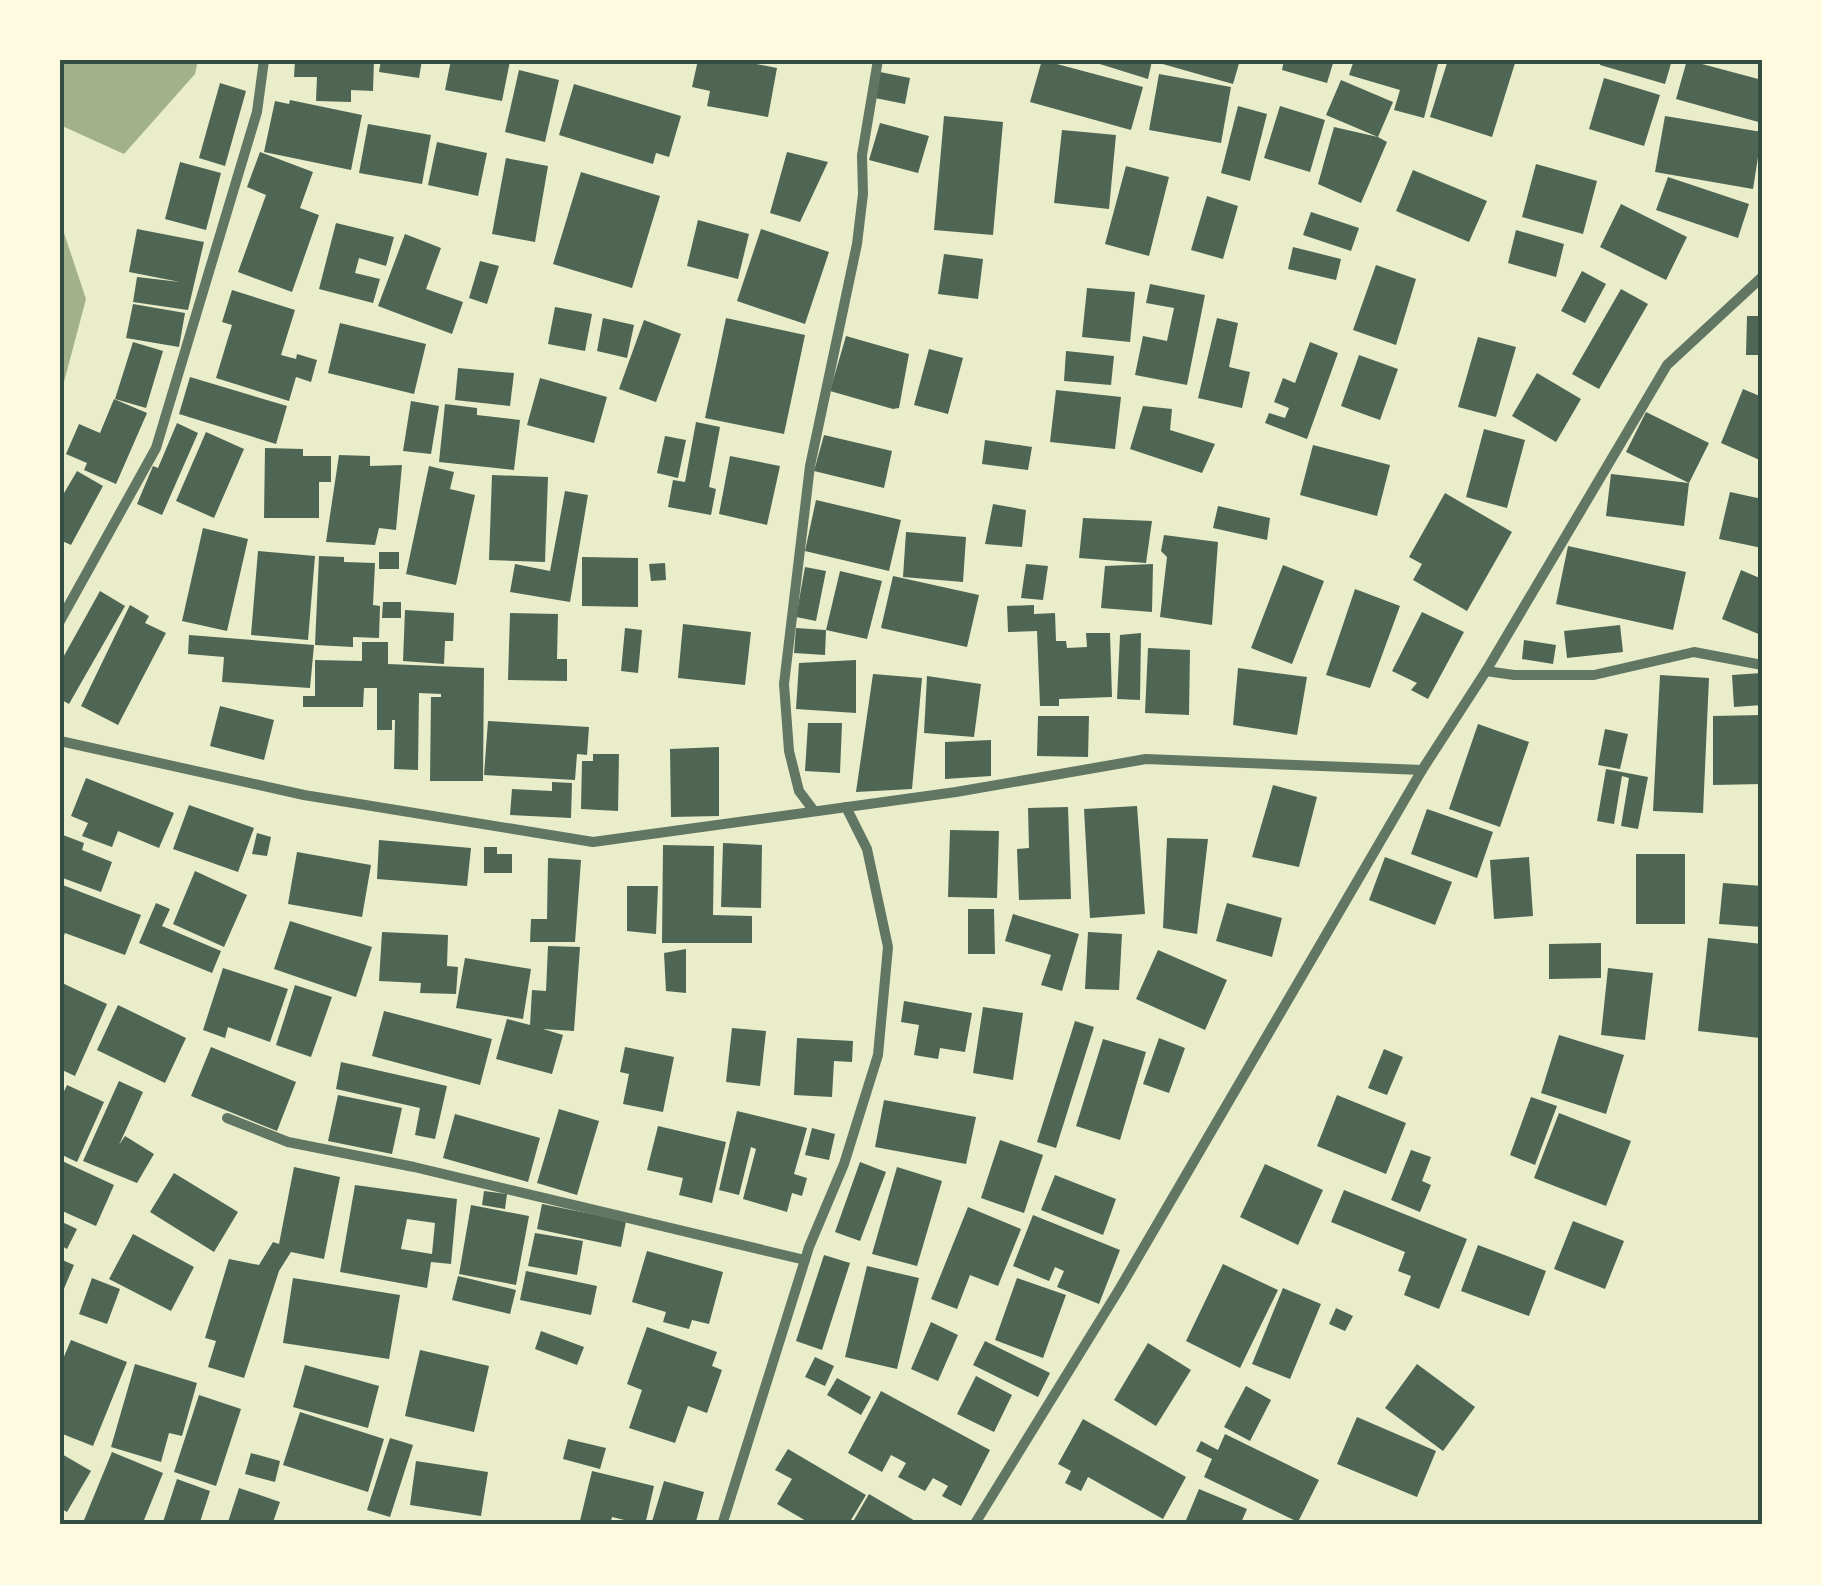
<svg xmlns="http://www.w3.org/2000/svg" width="1822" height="1585" viewBox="0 0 1822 1585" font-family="Cabin,sans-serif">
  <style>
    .water { fill: #a3b18a }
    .building { fill: #4f6655; fill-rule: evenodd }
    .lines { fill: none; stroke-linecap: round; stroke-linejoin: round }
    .minor { stroke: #617663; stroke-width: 10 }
    .neatline { fill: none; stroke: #344e41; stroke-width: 4 }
  </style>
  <rect width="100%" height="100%" fill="#e9edc9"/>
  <g class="water">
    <polygon points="60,60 198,60 195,74 124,154 60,125"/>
    <polygon points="60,221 86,299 60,397"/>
  </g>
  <g class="building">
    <polygon points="295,60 374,60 373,91 351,90 351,102 316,101 317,77 294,77"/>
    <polygon points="381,60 422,60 419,78 379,72"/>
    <polygon points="451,60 510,61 502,101 445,90"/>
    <polygon points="698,60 736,60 777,68 768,117 707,106 710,91 692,87"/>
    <polygon points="1042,60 1143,87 1131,130 1030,102"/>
    <polygon points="1087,60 1240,60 1233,84 1152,61 1148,79"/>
    <polygon points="1284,60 1334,60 1327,83 1282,70"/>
    <polygon points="1354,60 1439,60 1424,118 1394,110 1400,90 1349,75"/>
    <polygon points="1448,60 1516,60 1492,137 1430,117"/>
    <polygon points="1601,60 1672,60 1665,84 1600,65"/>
    <polygon points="1687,60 1762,80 1762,123 1676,99"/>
    <polygon points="519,70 559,80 545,142 505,132"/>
    <polygon points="880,72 910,78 905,104 875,98"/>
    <polygon points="1159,74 1231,87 1221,143 1149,130"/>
    <polygon points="1604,78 1660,95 1644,146 1589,129"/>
    <polygon points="1341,80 1393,102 1378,137 1387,142 1361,203 1318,184 1334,127 1378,137 1326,115"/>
    <polygon points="220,83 246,91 225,166 199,158"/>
    <polygon points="574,84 681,116 669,157 656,153 653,164 559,135"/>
    <polygon points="290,100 362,115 351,170 264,152 275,101 289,104"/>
    <polygon points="1238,106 1267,114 1250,181 1221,173"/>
    <polygon points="1280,106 1325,120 1310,172 1264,158"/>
    <polygon points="944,116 1003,122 993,235 934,230"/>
    <polygon points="1665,116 1762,132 1753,189 1655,172"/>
    <polygon points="880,123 929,136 918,173 869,160"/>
    <polygon points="368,124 431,135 422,184 359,173"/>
    <polygon points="1062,130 1116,135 1109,209 1054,203"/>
    <polygon points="437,142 487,153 478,196 428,185"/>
    <polygon points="260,152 313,172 300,208 319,215 292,292 238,272 266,195 247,187"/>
    <polygon points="787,152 828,162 800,222 770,213"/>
    <polygon points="506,158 548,166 535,242 492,234"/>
    <polygon points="180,162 221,173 206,230 165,219"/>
    <polygon points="1536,164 1597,181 1583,234 1522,217"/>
    <polygon points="1126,166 1169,177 1149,256 1105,244"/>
    <polygon points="1413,170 1487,201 1469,242 1396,211"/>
    <polygon points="581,172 660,196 632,288 553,264"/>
    <polygon points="1668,177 1749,204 1738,238 1656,210"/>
    <polygon points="1207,196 1238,206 1223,259 1191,250"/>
    <polygon points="1621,204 1687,237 1666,280 1600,247"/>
    <polygon points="1311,212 1359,228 1351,251 1303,235"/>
    <polygon points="698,220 749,234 738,279 687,266"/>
    <polygon points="336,223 394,237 386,266 359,258 355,273 380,279 373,303 319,289"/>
    <polygon points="137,229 204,242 188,310 133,302 137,277 180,282 129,272"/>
    <polygon points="761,229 829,252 805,324 737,301"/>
    <polygon points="1516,230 1564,244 1556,277 1508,263"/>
    <polygon points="405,234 441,248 426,289 463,302 452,334 378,306"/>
    <polygon points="1293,247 1341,259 1336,280 1288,269"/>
    <polygon points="944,254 983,259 978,299 938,294"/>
    <polygon points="480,261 499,266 487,304 469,298"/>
    <polygon points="1376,265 1416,279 1396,345 1353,330"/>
    <polygon points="1582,271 1606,284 1585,323 1561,311"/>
    <polygon points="1150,284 1205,295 1187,385 1135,375 1143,336 1167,341 1174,308 1146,303"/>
    <polygon points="1087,288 1135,292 1130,342 1082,337"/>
    <polygon points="1621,289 1648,304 1599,389 1572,374"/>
    <polygon points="232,290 295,310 281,355 296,359 297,354 317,360 311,382 296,377 289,401 216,378 232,325 222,322"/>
    <polygon points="133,304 185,313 179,347 126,338"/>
    <polygon points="555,307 592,314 585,351 548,344"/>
    <polygon points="1747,316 1762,316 1762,355 1746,355"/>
    <polygon points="603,318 634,325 627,358 597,351"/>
    <polygon points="726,318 805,335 784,434 705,418"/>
    <polygon points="1217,318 1238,323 1229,367 1250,372 1242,408 1198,398"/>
    <polygon points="644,320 681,334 656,402 619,389"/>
    <polygon points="340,323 426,344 414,394 328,373"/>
    <polygon points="846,336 909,354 899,408 893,409 830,391"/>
    <polygon points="1478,337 1516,347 1496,417 1458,407"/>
    <polygon points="133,342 163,351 146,408 115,399"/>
    <polygon points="1310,342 1338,353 1307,439 1265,423 1269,413 1285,418 1289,408 1274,402 1283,378 1295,383"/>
    <polygon points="929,349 963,358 948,414 914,405"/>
    <polygon points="1066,351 1114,356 1111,385 1064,381"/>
    <polygon points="1359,355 1398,369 1380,420 1341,406"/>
    <polygon points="458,368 514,373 510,406 455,400"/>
    <polygon points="1537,373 1581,399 1556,442 1512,416"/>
    <polygon points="190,377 287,406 276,444 179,414"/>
    <polygon points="540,378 607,397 594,443 527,425"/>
    <polygon points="1743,389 1762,397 1762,461 1721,443"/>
    <polygon points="1056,390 1121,397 1115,449 1050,442"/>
    <polygon points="114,399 147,413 116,484 84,470 87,463 66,454 79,424 100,433"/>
    <polygon points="411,401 439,406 431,454 403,451"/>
    <polygon points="445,404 477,408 477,415 520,420 514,470 439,462"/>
    <polygon points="1143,406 1172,409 1170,430 1215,444 1202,473 1130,449"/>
    <polygon points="1646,412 1709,443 1689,483 1684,526 1606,516 1611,474 1689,483 1626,452"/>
    <polygon points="696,422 720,427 709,487 716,489 711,515 668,507 673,480 685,482"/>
    <polygon points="177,423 198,433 162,515 137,504 153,466 158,468"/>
    <polygon points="1484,429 1525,440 1507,508 1466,497"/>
    <polygon points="206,432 244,449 214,518 176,501"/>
    <polygon points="824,435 892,451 884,488 814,471"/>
    <polygon points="665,436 686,440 678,478 657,473"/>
    <polygon points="985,440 1032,447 1028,470 982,464"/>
    <polygon points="1313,445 1390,465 1377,516 1300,495"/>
    <polygon points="265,448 303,449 303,456 331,456 331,482 319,482 319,518 264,518"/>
    <polygon points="339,455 370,456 370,466 402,465 396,530 379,528 375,545 326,542"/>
    <polygon points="730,456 780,466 767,525 719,514"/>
    <polygon points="429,466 454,472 450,489 475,495 456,585 406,574"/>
    <polygon points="77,471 103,486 71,545 60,540 60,500"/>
    <polygon points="492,475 548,477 545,562 489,560"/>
    <polygon points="565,491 588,495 570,602 510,592 515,564 550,571"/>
    <polygon points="1730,492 1762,499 1762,548 1719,539"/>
    <polygon points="1445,493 1512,532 1467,611 1413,580 1422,564 1409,557"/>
    <polygon points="816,500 901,520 889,571 805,551"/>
    <polygon points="993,504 1026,510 1022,547 985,544"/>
    <polygon points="1218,506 1270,518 1267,540 1213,528"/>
    <polygon points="1083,518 1152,521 1146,563 1079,558"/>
    <polygon points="203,528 248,539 227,631 182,621"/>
    <polygon points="906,532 966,537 963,582 903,577"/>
    <polygon points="1164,535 1218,542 1212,625 1160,617 1167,557 1161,551"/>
    <polygon points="1568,546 1686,572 1673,630 1556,604"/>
    <polygon points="258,551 315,556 308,640 251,635"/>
    <rect x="379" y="552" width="20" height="17"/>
    <polygon points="319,556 344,557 344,562 375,563 373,605 380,606 379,638 353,637 353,647 315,645"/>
    <polygon points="582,557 638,558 638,607 582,606"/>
    <polygon points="665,563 666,580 651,581 649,564"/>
    <polygon points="1026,564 1048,566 1043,600 1021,598"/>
    <polygon points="1153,564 1152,612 1101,608 1105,566"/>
    <polygon points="1283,565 1324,581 1292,664 1251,648"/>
    <polygon points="805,567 826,571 816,621 796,617"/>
    <polygon points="1741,570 1762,579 1761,635 1722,619"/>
    <polygon points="840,571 882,581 867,639 826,630"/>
    <polygon points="893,576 979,595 967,647 881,628"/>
    <polygon points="1355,589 1400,606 1370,688 1326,675"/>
    <polygon points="100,591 125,606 69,704 60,699 60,663"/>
    <polygon points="383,602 401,602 401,618 382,618"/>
    <polygon points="130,605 149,616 145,623 166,633 118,725 81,706"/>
    <polygon points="1034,605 1034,614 1055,613 1056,641 1066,641 1067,648 1087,647 1086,633 1110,633 1112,697 1059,699 1059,706 1040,706 1037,631 1008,632 1007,606"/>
    <polygon points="405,610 454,613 453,641 445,641 444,664 403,661"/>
    <polygon points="1422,612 1464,632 1428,699 1411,690 1417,683 1392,671"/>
    <polygon points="510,613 558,614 557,659 567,659 567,681 508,680"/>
    <polygon points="683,624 751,632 745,685 678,678"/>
    <polygon points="1620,625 1623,652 1567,658 1564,631"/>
    <polygon points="625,628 642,630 638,673 621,671"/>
    <polygon points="796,628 826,630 825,655 794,653"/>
    <polygon points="1141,633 1140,700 1117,699 1120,635"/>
    <polygon points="189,635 314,645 310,688 222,682 224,657 188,654"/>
    <polygon points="1524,640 1556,645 1553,664 1522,659"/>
    <polygon points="362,642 388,642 388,664 484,668 483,781 430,781 431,697 441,697 441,694 419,693 418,770 394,769 395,720 392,720 392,730 377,730 377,688 364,688 363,707 303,707 303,696 315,696 315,660 362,661"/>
    <polygon points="1148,648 1190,650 1189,715 1145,713"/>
    <polygon points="856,660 856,713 796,709 799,663"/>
    <polygon points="1238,668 1307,677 1297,735 1233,725"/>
    <polygon points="1762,673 1762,705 1734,707 1732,675"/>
    <polygon points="873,674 922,678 912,789 856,792"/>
    <polygon points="1660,675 1709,678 1703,813 1653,811"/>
    <polygon points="927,676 981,684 974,737 924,733"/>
    <polygon points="220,706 274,720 264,760 210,746"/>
    <polygon points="1762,715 1762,784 1713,785 1713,716"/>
    <polygon points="1038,716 1089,716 1088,757 1037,756"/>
    <polygon points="488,721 589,727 587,755 577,754 575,780 484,775"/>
    <polygon points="808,723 842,723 840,773 805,771"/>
    <polygon points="1478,724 1529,742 1500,827 1449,809"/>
    <polygon points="1605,729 1628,734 1620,769 1598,765"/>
    <polygon points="991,740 991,776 945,779 945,742"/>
    <polygon points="719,747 719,816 671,817 670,749"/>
    <polygon points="593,754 619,754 618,811 581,809 582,761 593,761"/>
    <polygon points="1606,769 1648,777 1638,829 1621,826 1629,778 1622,776 1614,824 1597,821"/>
    <polygon points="86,778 174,813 159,848 118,831 112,847 82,836 88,823 71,816"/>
    <polygon points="552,782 572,783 571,818 510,815 512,789 552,791"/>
    <polygon points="1273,785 1317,797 1299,867 1252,857"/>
    <polygon points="189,805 254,828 238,872 173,849"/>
    <polygon points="1137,806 1145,914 1090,918 1084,809"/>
    <polygon points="1068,807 1071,899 1019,900 1017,849 1029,848 1028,808"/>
    <polygon points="1427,809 1493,832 1477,878 1411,854"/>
    <polygon points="950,830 999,831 997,898 948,897"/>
    <polygon points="257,833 271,837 267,856 252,854"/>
    <polygon points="63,835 84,843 82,850 112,862 101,892 60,877"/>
    <polygon points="1167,838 1208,839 1197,934 1163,928"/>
    <polygon points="379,840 471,848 467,886 377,879"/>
    <polygon points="723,843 762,845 761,908 721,907"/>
    <polygon points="663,845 714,846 713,915 752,916 752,943 662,943"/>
    <polygon points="484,847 497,847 497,854 512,854 512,873 484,873"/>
    <polygon points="297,852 371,865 362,917 288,904"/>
    <rect x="1636" y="854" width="49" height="70"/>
    <polygon points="1385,857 1452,882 1435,925 1369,900"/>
    <polygon points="1529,857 1533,916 1494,919 1490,860"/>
    <polygon points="548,858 581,860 575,942 530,942 531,919 547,919"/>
    <polygon points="195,871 247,895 224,947 173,924"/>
    <polygon points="1723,883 1762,886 1762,927 1719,924"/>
    <polygon points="60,884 141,915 125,955 65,933 60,945"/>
    <polygon points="627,886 658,886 656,934 627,931"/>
    <polygon points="156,903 170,909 162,926 221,951 212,973 139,943"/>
    <polygon points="1227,903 1282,918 1272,957 1216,941"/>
    <polygon points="968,909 994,909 995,954 968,954"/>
    <polygon points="1013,914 1079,934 1062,991 1041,985 1051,955 1005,941"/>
    <polygon points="290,921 372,947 356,997 274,969"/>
    <polygon points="382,932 448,935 447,966 458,967 456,994 420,993 421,983 379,981"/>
    <polygon points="1088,932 1122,934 1119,990 1085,989"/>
    <polygon points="1708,938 1762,944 1760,1038 1698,1031"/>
    <polygon points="1601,943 1601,978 1549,979 1549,944"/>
    <polygon points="548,946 580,947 574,1031 543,1029 563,1035 552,1074 496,1059 507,1019 530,1025 532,990 546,991"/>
    <polygon points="686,949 686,993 666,991 664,953"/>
    <polygon points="1158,950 1227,980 1205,1030 1136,999"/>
    <polygon points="465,958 531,969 523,1019 456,1008"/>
    <polygon points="223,968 288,989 270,1042 228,1027 225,1038 203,1030"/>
    <polygon points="1608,968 1653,973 1645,1040 1601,1035"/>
    <polygon points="60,982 107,1004 75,1076 60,1069"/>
    <polygon points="295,985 332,997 311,1057 276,1045"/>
    <polygon points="904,1001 972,1013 965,1052 940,1048 938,1059 914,1055 919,1025 901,1022"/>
    <polygon points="118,1005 186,1038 165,1083 97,1050"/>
    <polygon points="983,1007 1023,1013 1013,1080 973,1073"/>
    <polygon points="384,1011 492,1039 480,1085 372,1056"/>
    <polygon points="1075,1021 1094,1027 1056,1148 1037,1142"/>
    <polygon points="732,1028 766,1031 760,1086 726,1082"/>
    <polygon points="1559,1035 1624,1055 1606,1114 1541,1093"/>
    <polygon points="797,1038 853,1041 852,1062 834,1061 832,1097 794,1095"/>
    <polygon points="1159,1038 1185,1048 1169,1093 1143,1084"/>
    <polygon points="1103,1039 1146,1052 1120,1140 1076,1126"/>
    <polygon points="211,1047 296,1082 277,1131 191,1096"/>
    <polygon points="625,1047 674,1057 663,1112 623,1104 629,1074 620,1072"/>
    <polygon points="1384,1049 1403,1057 1387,1095 1368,1088"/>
    <polygon points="341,1062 447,1086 435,1139 415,1135 420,1108 336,1089"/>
    <polygon points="119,1081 143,1092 119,1145 125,1136 154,1154 137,1183 83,1161"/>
    <polygon points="67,1085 104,1102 77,1162 60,1154 60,1100"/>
    <polygon points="338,1095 402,1108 392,1154 328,1141"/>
    <polygon points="1337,1095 1406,1123 1386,1174 1317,1146"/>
    <polygon points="1531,1097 1557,1106 1535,1165 1510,1155"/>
    <polygon points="884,1100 976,1117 966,1164 875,1147"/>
    <polygon points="559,1109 599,1121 577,1195 537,1183"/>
    <polygon points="737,1111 807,1128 794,1174 807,1178 802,1196 792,1193 787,1212 743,1199 756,1149 751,1147 739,1195 719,1190"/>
    <polygon points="1559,1113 1631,1141 1606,1206 1534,1178"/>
    <polygon points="455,1114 540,1138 528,1182 443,1158"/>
    <polygon points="658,1126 726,1142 712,1203 679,1195 683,1178 647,1170"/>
    <polygon points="812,1128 835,1134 829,1160 805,1155"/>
    <polygon points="1000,1140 1043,1155 1024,1213 981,1198"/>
    <polygon points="1411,1150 1431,1157 1422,1181 1431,1185 1420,1212 1391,1200"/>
    <polygon points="60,1160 114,1185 96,1226 60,1210"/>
    <polygon points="860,1162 886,1172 860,1241 835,1232"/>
    <polygon points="1265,1164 1323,1190 1298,1245 1240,1217"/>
    <polygon points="294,1167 340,1177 324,1259 291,1252 279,1271 244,1378 208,1367 216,1341 205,1338 229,1259 259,1265 273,1242 279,1244"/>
    <polygon points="897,1167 942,1181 917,1266 872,1254"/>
    <polygon points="174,1173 238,1212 214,1252 150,1212"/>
    <polygon points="1055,1175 1116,1199 1103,1235 1041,1210"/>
    <path d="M355,1185L457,1199L451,1264L431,1262L427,1288L340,1272ZM407,1219L435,1223L432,1254L401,1249Z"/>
    <polygon points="1344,1190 1467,1239 1439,1309 1404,1295 1411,1276 1398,1271 1405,1252 1331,1222"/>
    <polygon points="484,1191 507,1194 505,1209 482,1205"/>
    <polygon points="542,1204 626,1221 621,1247 537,1229"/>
    <polygon points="471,1205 529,1216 516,1285 459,1274"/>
    <polygon points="968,1207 1021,1229 998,1286 970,1275 957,1309 931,1299"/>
    <polygon points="1033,1215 1120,1250 1099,1304 1057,1287 1064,1271 1055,1267 1049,1281 1013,1266"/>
    <polygon points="60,1221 77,1229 67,1249 60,1245"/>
    <polygon points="1573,1221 1624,1241 1605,1289 1554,1269"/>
    <polygon points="535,1233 583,1241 577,1275 528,1266"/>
    <polygon points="133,1234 194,1267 171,1311 109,1279"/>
    <polygon points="1478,1245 1546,1271 1529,1316 1461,1291"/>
    <polygon points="647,1251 723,1272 709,1324 692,1320 689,1329 663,1322 666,1312 632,1302"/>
    <polygon points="824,1255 850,1263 822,1350 796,1341"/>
    <polygon points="60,1259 74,1265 60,1298"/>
    <polygon points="1223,1264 1278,1290 1240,1368 1186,1341"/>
    <polygon points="867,1266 919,1278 897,1369 845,1357"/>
    <polygon points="526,1271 597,1286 591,1315 520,1300"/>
    <polygon points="458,1276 516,1290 510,1314 452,1300"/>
    <polygon points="92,1278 120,1289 107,1324 79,1314"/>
    <polygon points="293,1278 400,1295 389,1359 283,1343"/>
    <polygon points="1017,1278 1066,1295 1043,1358 995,1340"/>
    <polygon points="1283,1288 1321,1304 1290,1379 1252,1364"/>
    <polygon points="1336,1308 1353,1316 1345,1331 1329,1324"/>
    <polygon points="931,1322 958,1335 938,1381 911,1369"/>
    <polygon points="647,1327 717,1352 712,1366 722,1370 707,1413 688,1406 675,1443 629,1428 642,1390 627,1384"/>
    <polygon points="541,1331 584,1347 577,1365 535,1349"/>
    <polygon points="71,1340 127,1362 93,1446 60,1433 60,1366"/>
    <polygon points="985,1341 1050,1373 1038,1397 973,1365"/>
    <polygon points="1148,1343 1191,1370 1156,1426 1114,1400"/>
    <polygon points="420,1350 489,1366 474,1432 405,1416"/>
    <polygon points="815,1357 834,1366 825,1386 805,1377"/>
    <polygon points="135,1364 197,1383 182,1436 169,1433 161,1462 111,1447"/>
    <polygon points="1417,1364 1475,1407 1443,1451 1385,1408"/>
    <polygon points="305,1365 379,1386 368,1428 293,1407"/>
    <polygon points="976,1376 1012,1395 994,1432 957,1414"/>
    <polygon points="837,1378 871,1397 861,1415 827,1395"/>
    <polygon points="1246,1386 1271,1400 1250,1441 1224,1427"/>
    <polygon points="881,1391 990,1450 961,1506 942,1496 948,1486 933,1478 925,1491 898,1477 906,1463 891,1455 882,1472 848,1453"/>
    <polygon points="199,1395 241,1409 216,1486 174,1472"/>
    <polygon points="300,1412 384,1439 368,1492 283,1465"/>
    <polygon points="1357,1417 1436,1451 1417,1497 1337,1464"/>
    <polygon points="1083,1419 1186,1477 1163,1519 1088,1477 1081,1491 1065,1483 1071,1471 1058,1464"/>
    <polygon points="1225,1434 1319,1480 1298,1522 1204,1477 1212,1459 1196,1451 1201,1441 1218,1450"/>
    <polygon points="390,1438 413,1445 390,1517 367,1510"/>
    <polygon points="568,1439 606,1448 600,1469 563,1459"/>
    <polygon points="788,1449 866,1495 848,1525 813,1525 777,1504 792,1479 775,1470"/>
    <polygon points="112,1452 163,1473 142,1525 82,1525"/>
    <polygon points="60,1453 91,1471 67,1512 60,1508"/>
    <polygon points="251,1453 280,1461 275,1482 245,1474"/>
    <polygon points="416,1461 488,1472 481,1516 410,1505"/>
    <polygon points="592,1471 654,1486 645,1525 612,1517 610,1525 579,1525"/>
    <polygon points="177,1479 210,1491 199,1525 162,1525"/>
    <polygon points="664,1481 704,1492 695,1525 651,1525"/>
    <polygon points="239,1488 280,1502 272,1525 227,1525"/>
    <polygon points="1199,1489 1247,1509 1240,1525 1184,1525"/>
    <polygon points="869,1494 922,1525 851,1525"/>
  </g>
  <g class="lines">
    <g class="minor">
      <polyline points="60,621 156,448 257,112 264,60"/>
      <polyline points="1486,671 1514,675 1594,675 1694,652 1762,665"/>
      <polyline points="60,741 304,795 593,842 956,792 1146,759 1422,770"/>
      <polyline points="814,811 799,791 789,751 784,684 810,466 857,244 863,194 862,155 878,60"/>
      <polyline points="227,1118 288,1142 414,1167 805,1260"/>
      <polyline points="722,1525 809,1247 844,1164 878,1055 888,947 867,849 846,807"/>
      <polyline points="974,1525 1120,1288 1422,770 1486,671 1667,365 1762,277"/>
    </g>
  </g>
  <rect width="1822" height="1585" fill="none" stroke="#fefae0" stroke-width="125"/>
  <rect x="62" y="62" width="1698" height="1460" class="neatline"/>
</svg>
